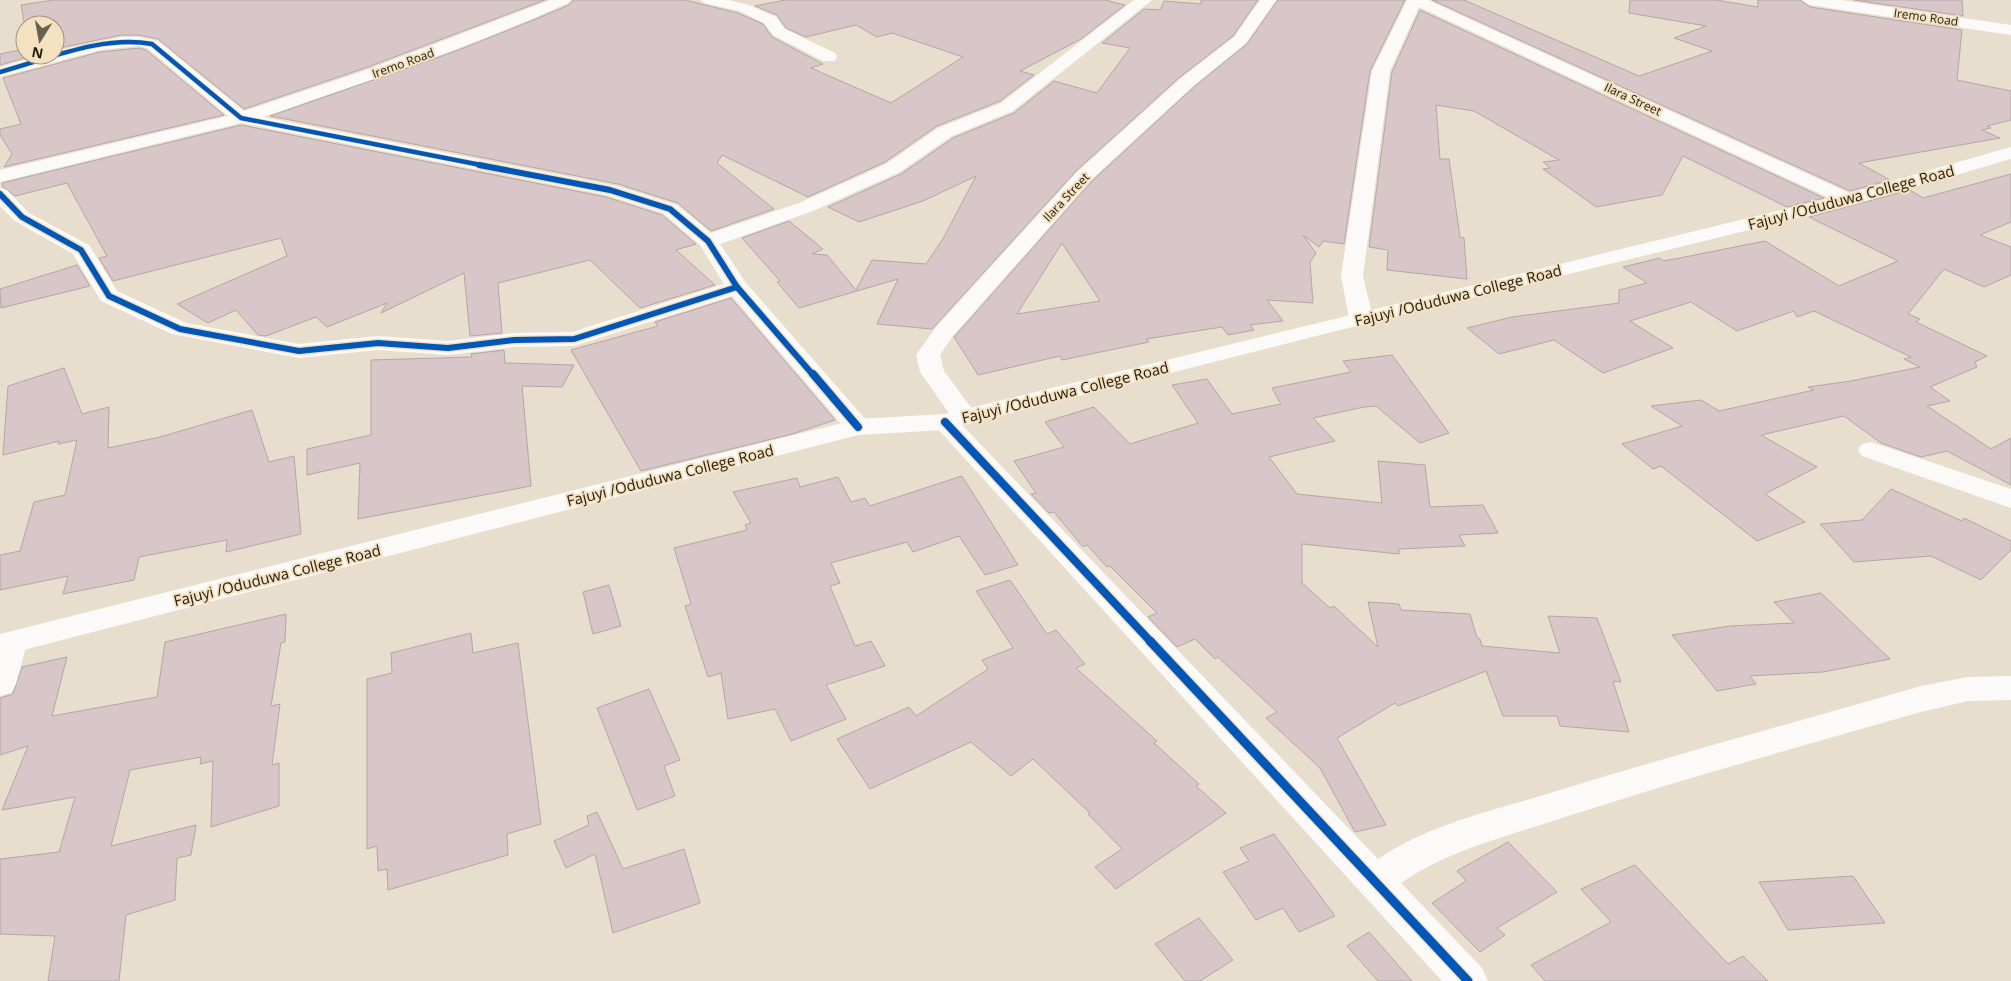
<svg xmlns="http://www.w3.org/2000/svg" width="2011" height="981" viewBox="0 0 2011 981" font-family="'Open Sans',sans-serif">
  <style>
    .building { fill: #d9c6c9; stroke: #b2a7a4; fill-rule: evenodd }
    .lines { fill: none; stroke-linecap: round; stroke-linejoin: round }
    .street { fill: #fcfaf8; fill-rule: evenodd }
    .primary { fill: #fcfaf8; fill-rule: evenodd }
    .cycleway-far3-casing { stroke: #f4e1c1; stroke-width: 6 }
    .cycleway-far2-casing { stroke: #f4e1c1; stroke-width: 9 }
    .cycleway-far1-casing { stroke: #f4e1c1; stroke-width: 11 }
    .cycleway-casing { stroke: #f4e1c1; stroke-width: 12 }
    .cycleway-far3 { stroke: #0057b8; stroke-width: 4.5 }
    .cycleway-far2 { stroke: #0057b8; stroke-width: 6 }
    .cycleway-far1 { stroke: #0057b8; stroke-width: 8 }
    .cycleway { stroke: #0057b8; stroke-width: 9 }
    .labels { text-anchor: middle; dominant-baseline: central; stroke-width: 4; stroke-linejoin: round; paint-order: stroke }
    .far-street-label { font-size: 12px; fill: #231c10; stroke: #f4e1c1 }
    .street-label { font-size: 15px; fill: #231c10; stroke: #f4e1c1 }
  </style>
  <rect width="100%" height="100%" fill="#e8decd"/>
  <g class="building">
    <polygon points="53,0 545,0 368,67 244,109 158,39 139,35 121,35 55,49 55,25 25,27 21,5"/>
    <polygon points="573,0 685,0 738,13 763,24 772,37 823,64 811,68 891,103 963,57 892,33 877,37 856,25 806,37 786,28 777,15 755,6 785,0 1105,0 1125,5 1081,39 1020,71 1034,75 1000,101 937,126 885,162 808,197 722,155 717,163 774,209 711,231 678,203 618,184 270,116 456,51 531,21 569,5"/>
    <polygon points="1201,0 1258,0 1233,36 1180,77 1076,171 932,329 877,324 898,279 799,308 777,282 780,281 742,238 789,221 823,249 812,254 827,255 856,290 872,260 926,264 944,237 976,176 923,201 859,222 828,207 901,174 953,138 1014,113 1054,81 1097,93 1130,48 1102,43 1144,9 1160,10 1164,1 1201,4"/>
    <path d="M1278,0H1405L1370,71L1344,244L1323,241L1319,247L1303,235L1316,253L1310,262L1313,303L1267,300L1283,321L1250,325L1254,330L1228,335L1222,327L1146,339L1149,342L1062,360L1060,356L978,375L954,337L1092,181L1194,87L1247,44ZM1062,243L1100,301L1017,314Z"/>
    <polygon points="1432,0 1464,0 1639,76 1712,51 1674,38 1706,26 1629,13 1630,0 1716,0 1758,7 1758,0 1800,0 1810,7 1962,30 1957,80 2011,91 2011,120 1987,126 1991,128 1982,130 2000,138 1859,163 1890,180 1850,191"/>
    <polygon points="1854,0 1962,0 1963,16"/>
    <polygon points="1420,10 1824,198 1787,207 1683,156 1662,195 1596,207 1543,169 1550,168 1543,162 1559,160 1474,111 1436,105 1440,159 1449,159 1460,237 1464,238 1467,279 1387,270 1388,250 1369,247 1392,72"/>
    <polygon points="139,48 146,50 224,115 4,167 12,154 0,135 0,129 21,124 3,78 100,52"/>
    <polygon points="25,49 25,55 35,55 0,65 0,54"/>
    <polygon points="241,125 606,197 662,215 696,244 676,250 715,285 640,308 590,260 498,283 502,333 470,336 464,273 381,313 387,303 327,327 316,317 266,336 258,335 236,310 208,323 177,304 287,256 281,238 113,281 99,258 107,256 67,183 15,196 3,187 2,183"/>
    <polygon points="2011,174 2011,222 1980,235 2011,247 2011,275 1984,287 1944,269 1908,314 1920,319 1916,322 1987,356 1975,362 1977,367 1930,387 1950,401 1927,406 1991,449 2011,438 2011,485 1947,451 1921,457 1881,443 1844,416 1761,435 1817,467 1765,494 1805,522 1757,541 1661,466 1653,469 1622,444 1682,426 1651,406 1701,400 1719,411 1814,390 1808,387 1851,381 1920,367 1904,359 1911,357 1814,311 1797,317 1794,311 1737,331 1691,302 1630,321 1673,348 1603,373 1554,340 1499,354 1467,328 1512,317 1619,303 1619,290 1647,283 1623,267 1660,258 1663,261 1680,258 1765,241 1839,286 1898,261 1809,217 1910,190 1923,198"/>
    <polygon points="77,265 90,286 1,308 0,289"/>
    <polygon points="731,298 835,420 792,434 641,471 571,350 658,326 655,322"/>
    <polygon points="504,350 505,363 574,365 562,387 522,386 531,486 358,519 360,463 307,475 307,449 371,435 371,360 472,357 471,354"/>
    <polygon points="1392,355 1449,433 1420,443 1376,406 1364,407 1313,418 1335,441 1269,457 1297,494 1382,503 1378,461 1425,465 1430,507 1483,505 1498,533 1459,535 1465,546 1399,549 1399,554 1302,544 1302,583 1330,608 1334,606 1378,647 1368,602 1399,604 1401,610 1470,614 1477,638 1480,639 1482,646 1560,653 1548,616 1597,618 1621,682 1613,681 1629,732 1560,726 1557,716 1503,716 1486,671 1398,706 1395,703 1337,738 1386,825 1355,832 1320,768 1266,718 1277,712 1218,657 1215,659 1195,639 1177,647 1148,617 1157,613 1110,566 1107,567 1087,545 1083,547 1054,512 1049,513 1031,494 1036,493 1014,461 1064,447 1045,422 1094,407 1130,444 1198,423 1172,385 1207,379 1232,414 1281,404 1272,388 1351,372 1343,361"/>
    <polygon points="64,368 82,414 109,407 108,448 160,437 252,410 269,462 294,456 301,534 226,552 227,540 139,557 134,580 63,594 68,576 0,590 0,555 20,551 34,502 65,495 77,440 58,444 59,441 3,455 8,386"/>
    <polygon points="962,476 1018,565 985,575 959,536 913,552 907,542 831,563 840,583 830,586 855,646 871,641 885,666 826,685 846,719 791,741 775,709 728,719 721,673 708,677 685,606 691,604 674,548 747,530 745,525 751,523 733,492 797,478 800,487 838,477 851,502 865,498 870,506"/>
    <polygon points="1891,489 1962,521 1964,518 2011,541 2011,550 1981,580 1931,556 1854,562 1820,524 1862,520"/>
    <polygon points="1010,580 1047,634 1056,630 1085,664 1076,668 1157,741 1154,743 1199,784 1196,786 1226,813 1116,889 1095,867 1122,849 1088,814 1090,813 1033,759 1011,776 971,742 870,789 837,739 909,707 916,716 988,669 982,660 1013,648 976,591"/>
    <polygon points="609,585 621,626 593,634 583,592"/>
    <polygon points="1821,593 1890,659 1823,672 1750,676 1756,684 1717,691 1672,635 1730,626 1794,623 1774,602"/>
    <polygon points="286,614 285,642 281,643 271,706 280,704 272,765 279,763 279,806 211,827 213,761 200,764 201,757 130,770 111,846 196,825 191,855 177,858 175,900 126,915 119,981 48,981 55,936 0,934 0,859 59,852 75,797 2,810 28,746 0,755 0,698 13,694 22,667 67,657 52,716 157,697 165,642"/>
    <polygon points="471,633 473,653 518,643 541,824 507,834 508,855 388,890 387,869 378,871 377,846 367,849 367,679 392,673 391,653"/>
    <polygon points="649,689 680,760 664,766 675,796 637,810 597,708"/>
    <polygon points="597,812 623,869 684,849 700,903 613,933 595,854 566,868 554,841 589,825 587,816"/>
    <polygon points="1274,834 1335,916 1299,932 1283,908 1256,920 1223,872 1249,861 1240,848"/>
    <polygon points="1508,842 1557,892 1497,928 1505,935 1480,952 1432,903 1466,881 1457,871"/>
    <polygon points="1635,865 1728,964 1743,956 1768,981 1545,981 1531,965 1611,922 1581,889"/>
    <polygon points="1853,876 1885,923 1788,930 1759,882"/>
    <polygon points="1199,918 1233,960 1200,981 1185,981 1155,944"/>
    <polygon points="1369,932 1412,981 1378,981 1347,946"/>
  </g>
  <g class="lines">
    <g class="street">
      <path d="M550,0H571L568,3C469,48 365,82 263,117L617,186L677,205L711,233L799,203L886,164L938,128L1001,103L1134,0H1152L1013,111L952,136L900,172L813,211L720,244L746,283L867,421L871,427L867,433L858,435L849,433L732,296L574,346L514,347L448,355L378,350L299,358L172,334L101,301L73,254L15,221L0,206V188L7,190L29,213L89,245L117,291L186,323L299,344L378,336L448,341L514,333L572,332L724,284L700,245L663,213L606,195L241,123L0,182V170L228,116L147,48L139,46L100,50L0,77V67L42,55H55V51L121,37H139L158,41L244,111L369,69Z"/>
      <polygon points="701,0 729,0 749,5 776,17 785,29 835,53 837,57 835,61 823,61 773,35 764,23 739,11 704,3"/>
      <path d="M1260,0H1276L1246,43L1193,86L1091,180L952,337L940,355L944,371L978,417L974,422L961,424L1378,859C1429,824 1492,811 1550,793C1673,755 1797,722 1921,686L1968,677L2011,676V700L1968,701L1921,712C1802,746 1683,779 1565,817C1509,836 1450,849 1401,883L1482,968L1488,981H1442L936,427L932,422L936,417L945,414L951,416L920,372L916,355L936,327L1077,172L1181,78L1234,37Z"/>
      <polygon points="1407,0 1428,0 1856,196 1859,200 1856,204 1849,206 1842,204 1419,7 1390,71 1363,276 1373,318 1369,323 1361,325 1353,323 1349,318 1341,276 1372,71"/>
      <polygon points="1802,0 1841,0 2011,25 2011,35 1810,5"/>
      <polygon points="1871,442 2011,489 2011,508 1862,456 1858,450 1862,444"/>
      <polygon points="11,632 22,635 27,643 16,684 11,693 0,696 0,635"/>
    </g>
    <polygon class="primary" points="2011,147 2011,159 1856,204 1364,324 945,430 858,435 0,656 0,634 858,419 945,414 1843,195"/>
    <g class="cycleway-far3-casing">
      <path id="cycleway-far3" d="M0,72C48,59 102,35 152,44L241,118L486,166"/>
    </g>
    <g class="cycleway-far2-casing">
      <g id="cycleway-far2">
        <polyline points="479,165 610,190 670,209 708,241 737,287 814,376"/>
        <polyline points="0,194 22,217 81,250 109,296 180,329 299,351 378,343 448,348 514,340 574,339 737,287"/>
      </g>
    </g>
    <g class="cycleway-far1-casing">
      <g id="cycleway-far1">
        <polyline points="813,374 858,427"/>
        <polyline points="945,422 1151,642"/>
      </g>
    </g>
    <g class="cycleway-casing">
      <polyline id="cycleway" points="1150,641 1468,981"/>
    </g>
    <use href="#cycleway-far3" class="cycleway-far3"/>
    <use href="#cycleway-far2" class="cycleway-far2"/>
    <use href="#cycleway-far1" class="cycleway-far1"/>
    <use href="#cycleway" class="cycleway"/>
  </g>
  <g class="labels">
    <g class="far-street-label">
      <text transform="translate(1926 17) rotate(8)">Iremo Road</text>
      <text transform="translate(403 63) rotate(-20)">Iremo Road</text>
      <text transform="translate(1633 99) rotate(25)">Ilara Street</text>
      <text transform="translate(1066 197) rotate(-47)">Ilara Street</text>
    </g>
    <g class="street-label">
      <text transform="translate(1851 197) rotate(-15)">Fajuyi /Oduduwa College Road</text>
      <text transform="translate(1458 295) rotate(-14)">Fajuyi /Oduduwa College Road</text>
      <text transform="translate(1065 392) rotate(-14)">Fajuyi /Oduduwa College Road</text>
      <text transform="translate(670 475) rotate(-14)">Fajuyi /Oduduwa College Road</text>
      <text transform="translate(277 575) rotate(-14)">Fajuyi /Oduduwa College Road</text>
    </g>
  </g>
  <g transform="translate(40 40) rotate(191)"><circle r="24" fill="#f4e1c1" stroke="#a0927a"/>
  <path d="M0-4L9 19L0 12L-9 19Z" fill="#686052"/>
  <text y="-8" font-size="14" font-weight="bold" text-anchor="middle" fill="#231c10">N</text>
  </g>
</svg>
